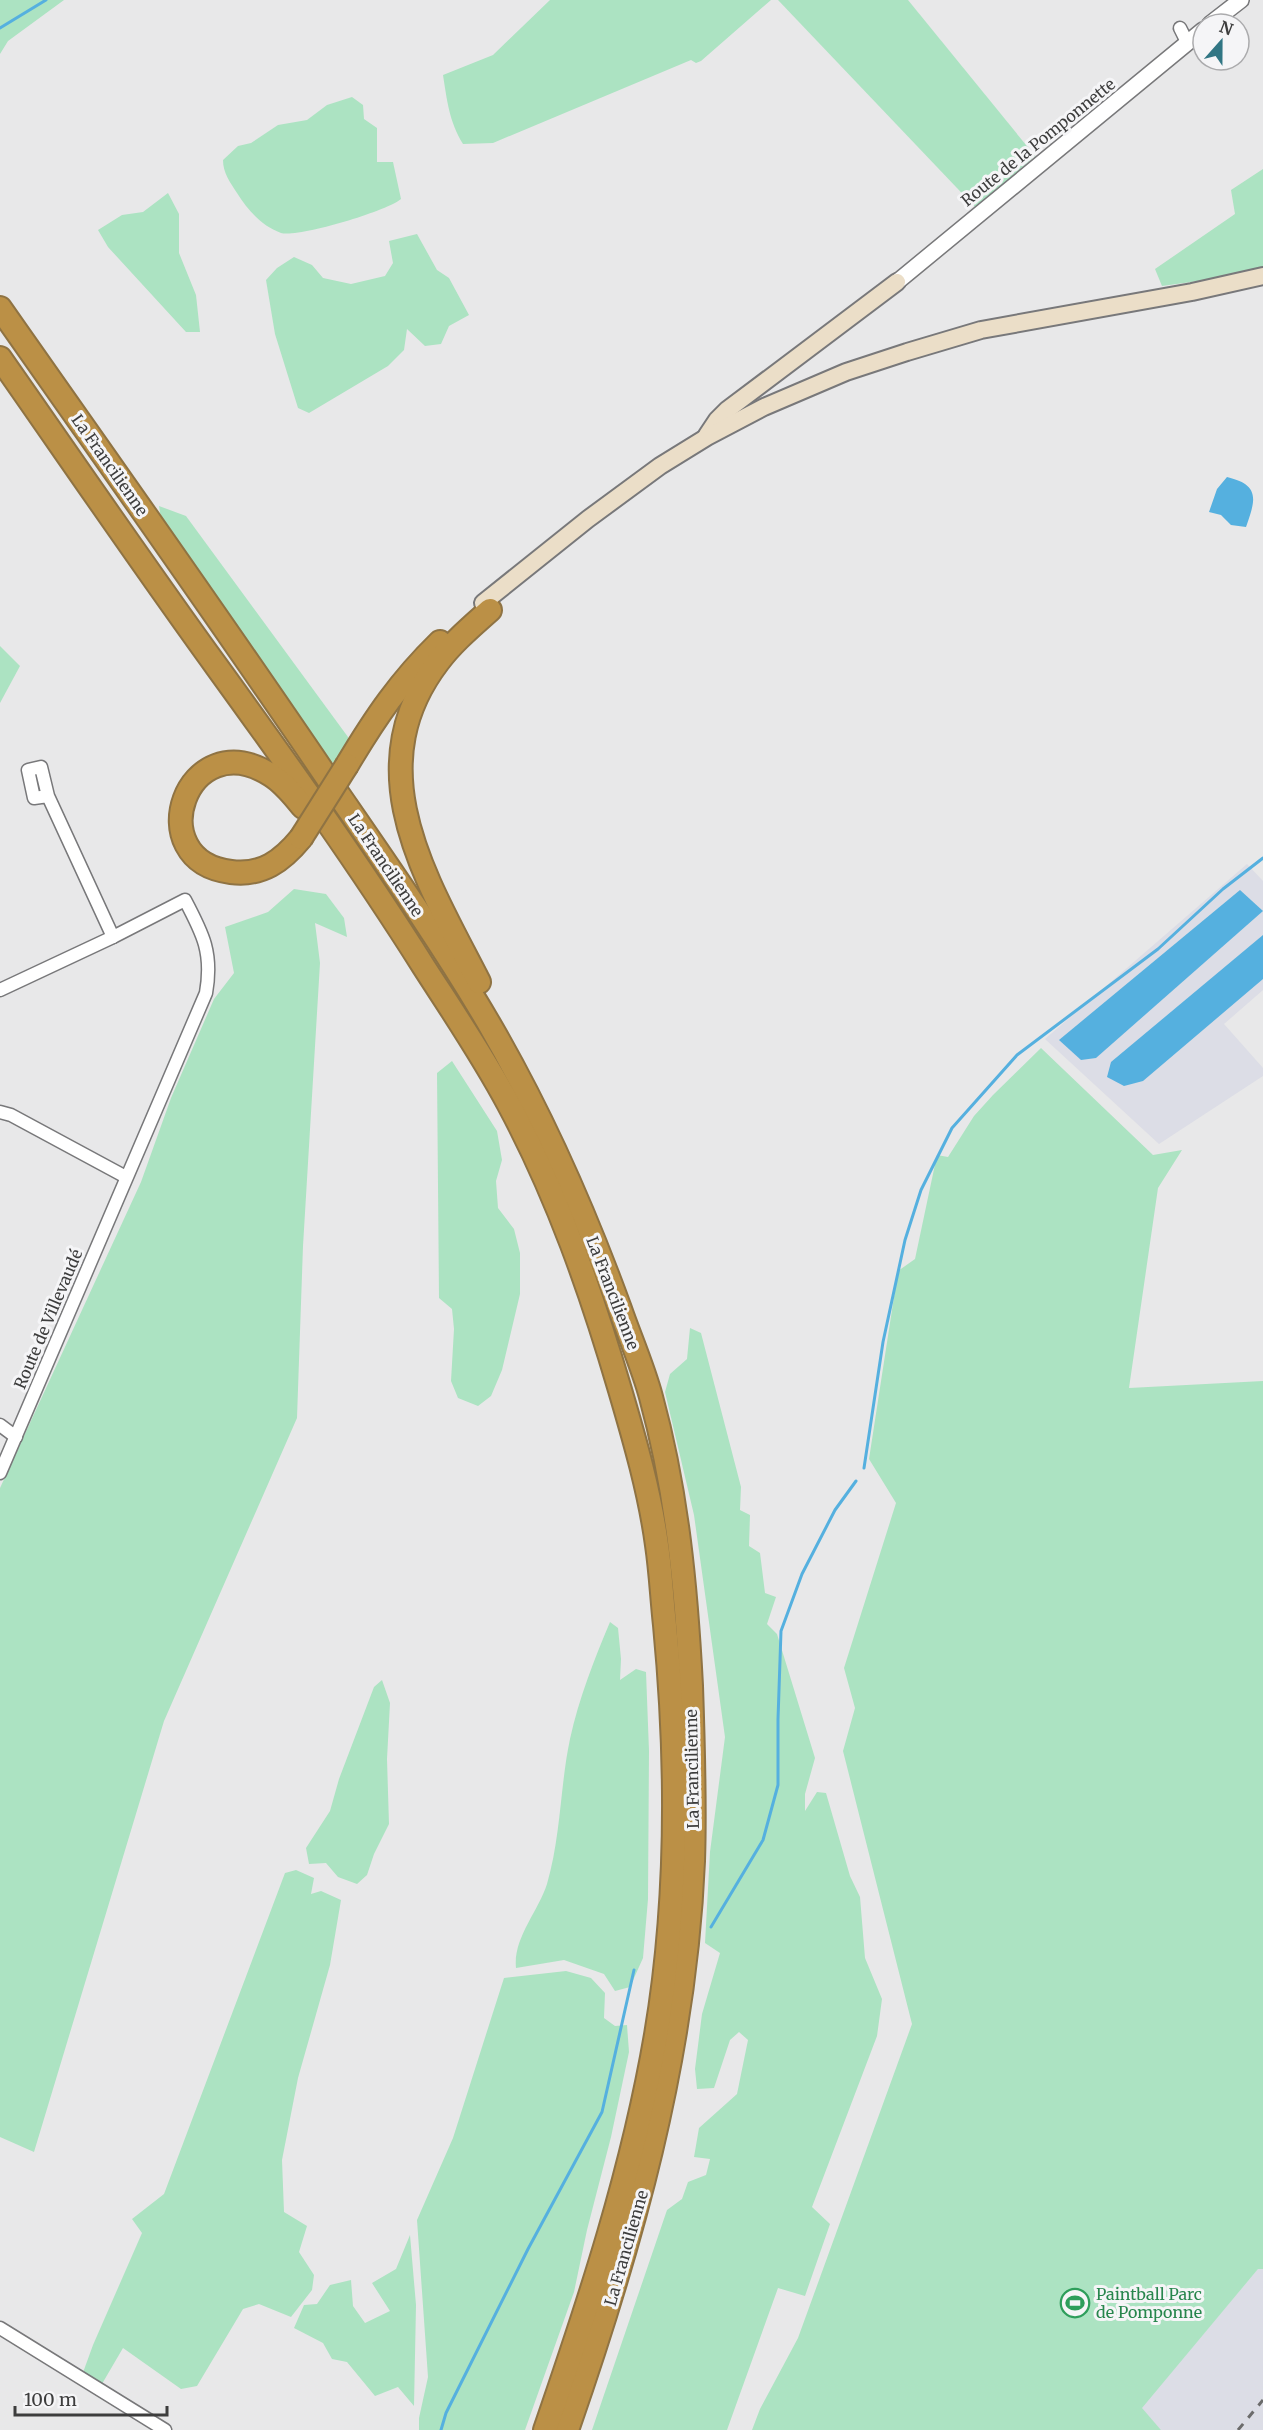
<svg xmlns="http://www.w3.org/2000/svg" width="1263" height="2430" viewBox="0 0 1263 2430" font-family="Merriweather,serif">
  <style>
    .built { fill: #dcdde6 }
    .green { fill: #ace3c2 }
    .water { fill: #55b0df }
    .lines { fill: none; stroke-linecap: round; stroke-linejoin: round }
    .stream { stroke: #55b0df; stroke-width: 3 }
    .minor-casing { stroke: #78787a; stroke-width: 15 }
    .tertiary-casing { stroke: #78787a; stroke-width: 18 }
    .secondary-casing { stroke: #78787a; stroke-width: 20 }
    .motorway-casing { stroke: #8f7343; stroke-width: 26 }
    .minor { stroke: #fff; stroke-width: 12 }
    .tertiary { stroke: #fff; stroke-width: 15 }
    .secondary { stroke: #ebdec8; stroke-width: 16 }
    .motorway { stroke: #bb9046; stroke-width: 22 }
    .rail { stroke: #6b6b6b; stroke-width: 3; stroke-dasharray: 8 8; stroke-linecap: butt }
    .motorway-bridge-casing { stroke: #8f7343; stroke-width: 26; stroke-linecap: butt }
    .motorway-bridge { stroke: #bb9046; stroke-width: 22 }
    .labels { text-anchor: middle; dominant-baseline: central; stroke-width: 6; stroke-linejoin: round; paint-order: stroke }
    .street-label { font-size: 16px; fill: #3d3d3d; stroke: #f5f5f7 }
    .leisure-label { font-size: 16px; fill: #27864d; stroke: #f5f5f7; text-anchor: start }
  </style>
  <rect width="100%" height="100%" fill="#e8e8e9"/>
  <g class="built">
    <polygon points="1247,864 1263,881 1263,990 1224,1024 1263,1068 1263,1076 1159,1144 1045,1039"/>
    <polygon points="1258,2269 1263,2269 1263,2430 1161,2430 1141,2408"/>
  </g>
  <g class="green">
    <polygon points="0,0 64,0 8,41 0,54"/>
    <path d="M550,0H771L701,61L696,63L691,60L493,143L463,144C449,121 447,100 443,75L493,55Z"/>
    <polygon points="778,0 908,0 1035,156 976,208"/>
    <path d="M352,97L363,105L364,119L377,128V162H393L401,199C387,211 298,238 281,233C261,226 248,210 237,193C230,182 223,173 223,160L238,146L251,143L278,125L307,120L327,105Z"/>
    <polygon points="1263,169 1263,267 1242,275 1162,286 1155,269 1235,214 1231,190"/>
    <polygon points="168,193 179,214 179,253 196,295 200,332 186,332 108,247 98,230 122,215 143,212"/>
    <polygon points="417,234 437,270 449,278 469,315 449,326 441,344 425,346 407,329 404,350 388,366 309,413 298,408 275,334 266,280 277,268 294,257 312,265 323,278 351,284 385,276 393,263 389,241"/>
    <polygon points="159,506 186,516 348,737 350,748 339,765 329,761 162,525"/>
    <polygon points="0,646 20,666 0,703"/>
    <polygon points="294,889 326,894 344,918 347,937 315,923 320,963 303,1246 297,1418 164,1721 34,2152 0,2137 0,1488 141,1182 171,1098 214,999 234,973 225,927 268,912"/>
    <polygon points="1041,1048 1153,1155 1182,1150 1158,1188 1129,1388 1263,1381 1263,2269 1258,2269 1142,2408 1161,2430 752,2430 760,2409 798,2338 912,2024 843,1751 855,1708 844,1668 896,1503 869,1459 898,1271 915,1259 937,1155 948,1157 974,1116 993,1095"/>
    <polygon points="452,1061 497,1131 502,1160 496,1181 498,1208 514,1229 520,1253 520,1294 502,1370 491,1396 478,1406 458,1398 451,1381 454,1329 452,1309 439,1298 437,1073"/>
    <polygon points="690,1328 701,1333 741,1487 740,1510 750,1515 749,1546 760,1553 765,1593 776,1597 767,1624 777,1634 815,1758 805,1794 805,1811 817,1792 826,1793 850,1876 860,1897 865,1958 882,1999 877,2036 812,2207 830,2224 805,2296 778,2288 727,2430 592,2430 667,2210 682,2199 688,2182 706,2175 710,2159 694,2157 699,2128 737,2094 748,2040 739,2032 730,2040 714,2088 697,2089 695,2069 702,2014 720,1953 705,1943 710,1852 725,1737 694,1515 665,1392 670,1374 687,1359"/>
    <path d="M610,1622L618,1628L621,1659L620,1680L636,1669L646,1672L649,1751L648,1899L643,1958L630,1987L615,1991L604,1974L564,1960L516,1968C513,1938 538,1912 547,1884C561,1836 560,1786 570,1739C579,1698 594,1660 610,1622Z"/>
    <polygon points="382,1680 390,1703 387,1759 389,1824 374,1854 367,1875 357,1884 338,1877 326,1863 309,1864 306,1848 330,1811 339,1779 374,1687"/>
    <polygon points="296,1870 314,1878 311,1894 321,1891 341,1900 330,1965 298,2078 282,2160 284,2212 307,2226 299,2252 314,2275 312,2290 291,2317 259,2304 243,2309 197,2386 181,2389 123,2348 99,2389 81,2378 93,2345 142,2233 132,2219 164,2194 285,1873"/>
    <polygon points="566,1971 591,1978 605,1993 604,2018 615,2026 627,2025 629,2052 611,2137 587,2230 574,2292 525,2430 419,2430 419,2418 428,2377 417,2220 453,2138 504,1978"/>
    <polygon points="410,2235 416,2305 414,2406 398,2387 375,2396 347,2362 332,2359 323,2343 294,2328 304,2305 317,2304 330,2285 351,2280 353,2306 365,2323 390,2311 372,2283 396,2269"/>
  </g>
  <g class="water">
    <path d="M1227,477C1260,485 1256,499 1246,527L1231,525L1221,515L1209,512L1217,489Z"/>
    <polygon points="1240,890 1263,911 1096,1058 1081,1060 1059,1040"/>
    <polygon points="1263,935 1263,979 1143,1081 1124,1086 1107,1077 1111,1062"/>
  </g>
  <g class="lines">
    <g class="stream">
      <polyline points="0,28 46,0"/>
      <polyline points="864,1468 883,1342 905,1240 921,1190 952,1128 1017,1055 1158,949 1223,889 1263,858"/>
      <polyline points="711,1927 763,1840 778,1785 778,1719 781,1631 802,1574 835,1510 856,1481"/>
      <polyline points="441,2430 446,2413 528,2249 602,2112 634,1970"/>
    </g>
    <g class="minor-casing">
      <g id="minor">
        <polyline points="1180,28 1187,42"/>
        <polyline points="48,796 34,798 28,770 41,767 48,796 113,937"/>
        <path d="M0,990L113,937L185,900C203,934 213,953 206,993L0,1473"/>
        <polyline points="0,1112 11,1115 126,1177"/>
        <polyline points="0,1425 16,1437"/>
        <polyline points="0,2328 165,2430"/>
      </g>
    </g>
    <g class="tertiary-casing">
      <g id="tertiary">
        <polyline points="1210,24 1241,0"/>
        <polyline points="897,282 1203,30"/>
      </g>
    </g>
    <g class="secondary-casing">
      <g id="secondary">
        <polyline points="707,435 717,420 727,410 897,282"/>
        <polyline points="483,603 588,519 660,466 707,437 764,407 846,372 907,352 981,330 1192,292 1263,276"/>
      </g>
    </g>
    <g class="motorway-casing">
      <g id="motorway">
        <path d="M0,308C112,468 225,626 334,788C387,865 441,942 488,1022C541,1113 584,1210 620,1309C630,1338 643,1367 651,1397C677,1492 686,1588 691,1686C693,1744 695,1803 693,1861C685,2058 631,2246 567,2430"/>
        <path d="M0,358C72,461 143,565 217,667C288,765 359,864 424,967C453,1012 483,1056 508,1103C557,1194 591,1291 620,1390C635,1441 650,1493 657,1545C661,1572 662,1598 665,1625C678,1761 679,1899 656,2035C633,2170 590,2300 545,2430"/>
        <path d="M347,765C375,718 400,681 440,642"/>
        <path d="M301,838C282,861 262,876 231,872C139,861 186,721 271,775C284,783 293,795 303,807"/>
        <path d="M479,982C427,880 356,770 438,662C452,643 471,627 490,610"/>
      </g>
    </g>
    <use href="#minor" class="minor"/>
    <use href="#tertiary" class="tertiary"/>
    <use href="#secondary" class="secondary"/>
    <use href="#motorway" class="motorway"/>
    <polyline class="rail" points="1238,2430 1263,2400"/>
    <g class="motorway-bridge-casing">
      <polyline id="motorway-bridge" points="301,838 347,765"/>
    </g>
    <use href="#motorway-bridge" class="motorway-bridge"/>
  </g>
  <defs>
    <g id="stadium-ring" transform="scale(1.5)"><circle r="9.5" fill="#f5f5f7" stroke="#2e9e5b" stroke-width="1.5"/><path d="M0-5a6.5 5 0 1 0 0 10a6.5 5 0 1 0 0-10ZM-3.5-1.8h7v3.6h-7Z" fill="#2e9e5b"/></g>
  </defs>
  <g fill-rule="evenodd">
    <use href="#stadium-ring" x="1075" y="2303"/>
  </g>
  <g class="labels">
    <g class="street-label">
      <text transform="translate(1038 142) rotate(-39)">Route de la Pomponnette</text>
      <text transform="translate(110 465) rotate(55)">La Francilienne</text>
      <text transform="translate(386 865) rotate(56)">La Francilienne</text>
      <text transform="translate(613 1293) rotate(69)">La Francilienne</text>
      <text transform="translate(48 1319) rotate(-67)">Route de Villevaudé</text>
      <text transform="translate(692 1769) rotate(-91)">La Francilienne</text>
      <text transform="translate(626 2248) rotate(-74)">La Francilienne</text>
    </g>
    <g class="leisure-label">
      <text x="1096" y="2294">Paintball Parc<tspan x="1096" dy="18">de Pomponne</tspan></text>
    </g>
  </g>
  <g transform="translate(1221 42) rotate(21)"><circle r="28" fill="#f5f5f7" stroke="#ababad" stroke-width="1.5"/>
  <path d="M0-4.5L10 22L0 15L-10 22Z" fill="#317684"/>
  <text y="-9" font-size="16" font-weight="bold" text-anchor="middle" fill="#3d3d3d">N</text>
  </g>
  <path d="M15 2406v9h152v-9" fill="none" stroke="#3d3d3d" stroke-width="3"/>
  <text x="24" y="2406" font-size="18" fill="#3d3d3d" stroke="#f5f5f7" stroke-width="4.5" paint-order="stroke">100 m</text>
</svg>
